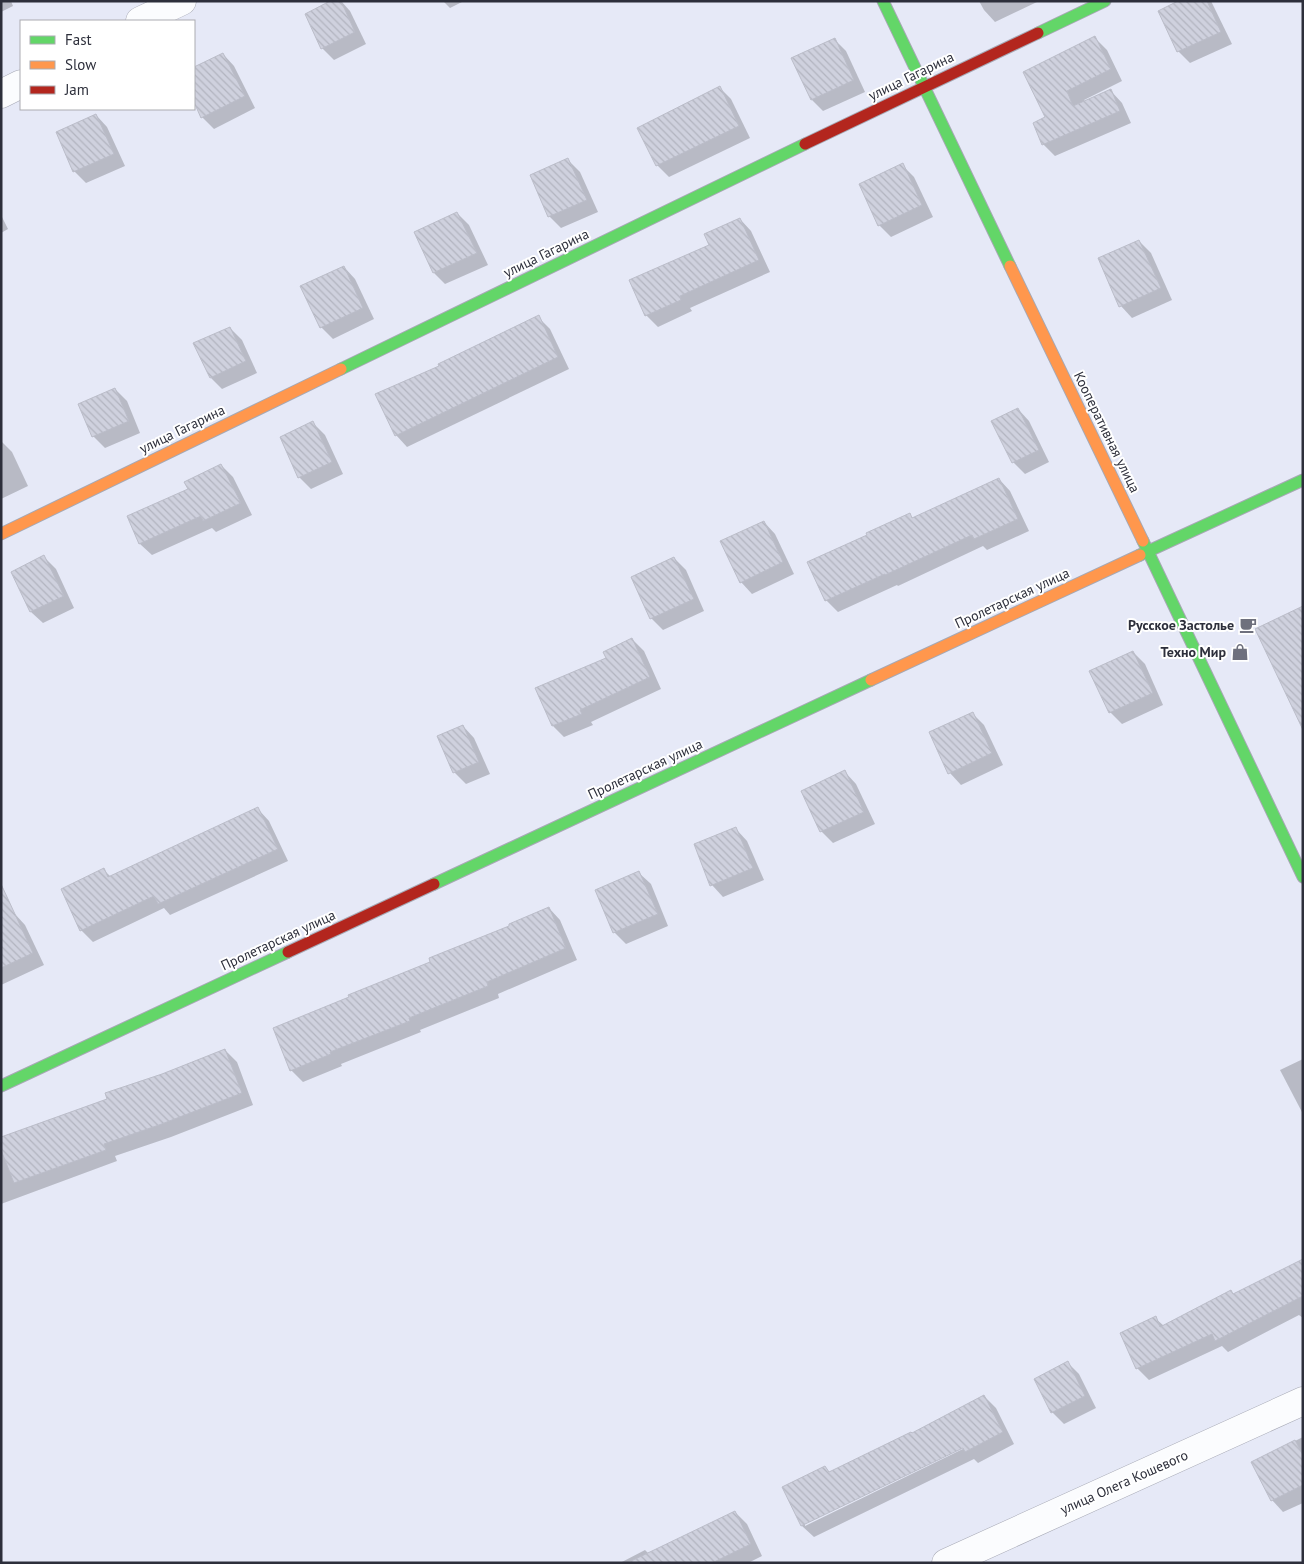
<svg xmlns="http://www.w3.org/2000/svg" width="1304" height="1564" viewBox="0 0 1304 1564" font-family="'PT Sans',sans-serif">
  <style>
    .shadow { fill: #0003; fill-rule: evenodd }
    .building { fill: url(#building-back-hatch); stroke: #bbbdc9 }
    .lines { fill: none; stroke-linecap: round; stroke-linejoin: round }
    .street-casing { stroke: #a6a8b4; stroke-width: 29 }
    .fast-casing { stroke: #a6a8b4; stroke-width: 13 }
    .slow-casing { stroke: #a6a8b4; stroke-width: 13 }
    .jam-casing { stroke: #a6a8b4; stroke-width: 13 }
    .street { stroke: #fbfcfe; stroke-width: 28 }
    .fast { stroke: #63d668; stroke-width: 11 }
    .slow { stroke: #ff974d; stroke-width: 11 }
    .jam { stroke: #b3261e; stroke-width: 11 }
    .labels { text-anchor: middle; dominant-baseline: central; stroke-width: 4; stroke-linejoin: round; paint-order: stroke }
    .street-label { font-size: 14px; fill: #2d2f3b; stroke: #fff }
    .poi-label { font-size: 14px; font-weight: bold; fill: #2d2f3b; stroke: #fff; text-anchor: end }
  </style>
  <defs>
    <pattern id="building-back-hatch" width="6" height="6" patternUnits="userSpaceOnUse" patternTransform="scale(1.25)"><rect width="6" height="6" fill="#cfd1de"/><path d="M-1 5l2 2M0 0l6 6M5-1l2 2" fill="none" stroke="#b2b4bf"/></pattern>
  </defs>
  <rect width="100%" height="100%" fill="#e6e9f7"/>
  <g class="shadow">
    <polygon points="1,1 11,1 13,6 1,12"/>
    <polygon points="341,1 350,11 366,44 334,60 322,48"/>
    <polygon points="443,1 464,1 450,8"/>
    <polygon points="979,1 1037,1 1037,2 995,22 984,10"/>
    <polygon points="1181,1 1211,1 1232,44 1190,63 1178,51"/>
    <polygon points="1095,38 1107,50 1122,81 1084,100 1085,102 1111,91 1122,103 1131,123 1055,156 1043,144 1046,118"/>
    <polygon points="835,40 846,51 865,92 823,111 812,100"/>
    <polygon points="223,54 234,66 255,108 214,129 202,117 194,100 194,69"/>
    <polygon points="720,88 731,99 750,138 669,177 657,165"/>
    <polygon points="96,115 107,127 125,166 86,183 74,171"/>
    <polygon points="568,160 580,172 598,212 561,228 549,216 532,176"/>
    <polygon points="902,165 914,177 933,217 891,237 879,225"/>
    <polygon points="457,213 469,225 488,265 445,284 434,273"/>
    <polygon points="1,215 8,229 1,233"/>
    <polygon points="740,219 751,231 770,272 690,308 692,311 658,327 646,315 711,245"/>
    <polygon points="1139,241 1151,253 1172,300 1132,318 1121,306"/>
    <polygon points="344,267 355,279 374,319 333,339 321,327"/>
    <polygon points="538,317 550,329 569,369 407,447 396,435 440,366"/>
    <polygon points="230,328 242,340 257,373 222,389 211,378"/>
    <polygon points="115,389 127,401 140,433 105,448 93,436"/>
    <polygon points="1018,409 1029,421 1049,462 1025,474 1013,462 993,421"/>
    <polygon points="313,423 325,435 343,474 311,489 299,477"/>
    <polygon points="1,441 12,452 28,486 1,499"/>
    <polygon points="221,465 233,477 252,515 216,532 212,528 152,555 140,544 129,516 190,490"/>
    <polygon points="999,479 1010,491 1029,531 987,550 983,546 898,586 897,585 838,612 826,600 868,536 909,515 914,519"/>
    <polygon points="764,522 775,534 794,574 752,594 741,582"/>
    <polygon points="44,557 56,569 74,608 43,623 31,612 13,572"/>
    <polygon points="674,558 686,570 704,611 663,630 651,618"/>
    <polygon points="632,639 644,651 661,689 591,722 593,725 564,737 553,726 608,659"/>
    <polygon points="1133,652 1145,664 1163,705 1122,724 1110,712"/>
    <polygon points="972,713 984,725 1003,765 961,785 950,773"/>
    <polygon points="463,726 474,738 490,774 466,784 455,773 439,737"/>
    <polygon points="845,772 856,784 875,824 833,843 821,831"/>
    <polygon points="258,809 269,821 288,861 170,915 164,908 93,942 81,930 104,870 111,877"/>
    <polygon points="736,829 747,841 764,880 723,897 712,885"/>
    <polygon points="639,873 651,884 668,926 626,944 614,932"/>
    <polygon points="549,908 560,920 577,960 498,994 499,998 420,1030 421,1032 341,1064 342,1066 303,1082 291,1070 432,963"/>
    <polygon points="14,913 25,925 44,965 1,985 1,919"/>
    <polygon points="225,1050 237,1062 253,1105 171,1137 115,1156 117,1161 1,1204 1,1139 108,1100 162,1075"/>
    <polygon points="1303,1059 1303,1114 1280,1070"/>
    <polygon points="1303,1260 1303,1318 1299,1315 1228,1352 1222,1346 1149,1380 1137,1368 1155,1318 1164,1326 1231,1292 1234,1294"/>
    <polygon points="1068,1363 1079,1374 1096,1408 1064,1424 1052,1412"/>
    <path d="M984,1396L996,1408L1014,1444L978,1463L974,1459L814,1537L802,1526L783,1488L825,1467L830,1473L912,1434ZM968,1444L969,1446L805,1526V1523Z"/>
    <polygon points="1303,1437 1303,1503 1283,1512 1272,1500 1253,1462"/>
    <polygon points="735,1512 747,1524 762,1556 748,1563 620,1563 645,1550 649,1554"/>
  </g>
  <g class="building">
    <polygon points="330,1 341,1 355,32 321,49 305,14"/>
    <polygon points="1178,1 1207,1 1221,32 1177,52 1158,11"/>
    <polygon points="1095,36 1111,69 1067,91 1073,106 1111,89 1120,111 1042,145 1033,123 1045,117 1023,72"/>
    <polygon points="835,38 854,80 811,100 791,58"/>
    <polygon points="223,53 245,96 201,118 194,102 194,67"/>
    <polygon points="720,86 739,126 656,166 637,128"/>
    <polygon points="96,114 114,154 73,172 56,132"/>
    <polygon points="568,158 587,200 548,217 530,175"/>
    <polygon points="903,163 922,205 878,226 859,184"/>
    <polygon points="457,212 477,253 433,273 414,232"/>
    <polygon points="740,218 759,260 680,296 681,300 645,316 629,280 709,245 704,234"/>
    <polygon points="1139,240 1161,288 1119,307 1098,258"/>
    <polygon points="344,266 363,308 320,328 300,286"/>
    <polygon points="539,315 558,357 395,436 375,394 439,366 438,364"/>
    <polygon points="230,327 246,361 210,378 193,343"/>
    <polygon points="115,388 129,421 92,437 78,404"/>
    <polygon points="1018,408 1039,450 1012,463 991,421"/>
    <polygon points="313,421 332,462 298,478 280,437"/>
    <polygon points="221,464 241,503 203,521 201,516 139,544 127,516 188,489 184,482"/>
    <polygon points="999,478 1018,519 974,539 972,535 885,575 885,574 825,601 807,562 867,535 866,533 910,513 912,518"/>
    <polygon points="764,521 783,562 740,583 720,541"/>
    <polygon points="44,555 64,596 30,612 11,572"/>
    <polygon points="674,557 694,599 650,619 631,577"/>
    <polygon points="1303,606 1303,730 1255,629"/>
    <polygon points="632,638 650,677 580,710 582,714 552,726 535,688 606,658 603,652"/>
    <polygon points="1133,651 1153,693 1109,713 1089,671"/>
    <polygon points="973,712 992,753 948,774 929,732"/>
    <polygon points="463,725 479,762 453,773 437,736"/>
    <polygon points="845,770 864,812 820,832 801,791"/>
    <polygon points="258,807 278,849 158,904 154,896 80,931 61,889 104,868 108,877"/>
    <polygon points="736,827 753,868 710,886 694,844"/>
    <polygon points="639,871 658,914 613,933 595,890"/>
    <polygon points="1,884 33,953 1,968"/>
    <polygon points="549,907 566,948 487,982 488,986 409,1018 410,1021 330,1052 331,1054 290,1071 273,1028 349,997 348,995 430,962 429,958 509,926 509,924"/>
    <polygon points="225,1049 242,1093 159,1125 104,1144 106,1150 14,1183 1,1150 1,1137 107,1099 105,1093 162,1074"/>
    <polygon points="1303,1259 1303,1296 1215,1341 1212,1334 1136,1369 1120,1333 1156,1316 1160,1327 1231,1290 1233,1294"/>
    <polygon points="1068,1361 1085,1396 1051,1413 1034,1379"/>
    <polygon points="984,1395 1003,1432 965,1452 963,1448 801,1526 782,1487 825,1466 829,1472 911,1432 912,1433"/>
    <polygon points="1295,1440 1303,1455 1303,1485 1271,1501 1251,1462"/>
    <polygon points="735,1511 751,1544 712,1563 627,1563"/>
  </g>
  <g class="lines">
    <g class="street-casing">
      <g id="street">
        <polyline points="140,21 182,1"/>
        <polyline points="1,94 21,84"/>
        <polyline points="946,1563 1303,1401"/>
      </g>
    </g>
    <g class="fast-casing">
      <g id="fast">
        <polyline points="883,1 1010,266"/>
        <polyline points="1038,33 1105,1"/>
        <polyline points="341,369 805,144"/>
        <polyline points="1143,541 1303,877"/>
        <polyline points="1140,555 1303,480"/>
        <polyline points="434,884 871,680"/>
        <polyline points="1,1086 288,952"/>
      </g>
    </g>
    <g class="slow-casing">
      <g id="slow">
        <polyline points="1010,266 1143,541"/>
        <polyline points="1,534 341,369"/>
        <polyline points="871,680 1140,555"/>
      </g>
    </g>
    <g class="jam-casing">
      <g id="jam">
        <polyline points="805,144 1038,33"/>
        <polyline points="288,952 434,884"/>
      </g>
    </g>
    <use href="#street" class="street"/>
    <use href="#fast" class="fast"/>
    <use href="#slow" class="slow"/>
    <use href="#jam" class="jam"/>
  </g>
  <defs>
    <g id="cafe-bare" transform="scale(1.35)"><path d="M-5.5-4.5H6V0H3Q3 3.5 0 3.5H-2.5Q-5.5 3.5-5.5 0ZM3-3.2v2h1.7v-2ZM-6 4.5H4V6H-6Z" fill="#6e707d" stroke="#fff" stroke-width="2.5" paint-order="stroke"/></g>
    <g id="shop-bare" transform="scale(1.35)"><path d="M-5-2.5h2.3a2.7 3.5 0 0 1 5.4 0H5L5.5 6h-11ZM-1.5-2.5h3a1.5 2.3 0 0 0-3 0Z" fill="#6e707d" stroke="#fff" stroke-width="2.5" paint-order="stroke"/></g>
  </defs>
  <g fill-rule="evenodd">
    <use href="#cafe-bare" x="1248" y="625"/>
    <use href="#shop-bare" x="1240" y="652"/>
  </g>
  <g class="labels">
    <g class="street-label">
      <text transform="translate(911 76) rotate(-26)">улица Гагарина</text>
      <text transform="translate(546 253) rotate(-26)">улица Гагарина</text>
      <text transform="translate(182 429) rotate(-26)">улица Гагарина</text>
      <text transform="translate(1107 432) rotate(64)">Кооперативная улица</text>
      <text transform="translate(1012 598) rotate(-25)">Пролетарская улица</text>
      <text transform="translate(645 769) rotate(-25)">Пролетарская улица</text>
      <text transform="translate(278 940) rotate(-25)">Пролетарская улица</text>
      <text transform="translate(1124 1482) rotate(-24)">улица Олега Кошевого</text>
    </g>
    <g class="poi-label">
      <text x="1234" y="625">Русское Застолье</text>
      <text x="1226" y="652">Техно Мир</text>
    </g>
  </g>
  <rect width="1304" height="1564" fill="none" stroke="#2d2f3b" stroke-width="5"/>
  <rect x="20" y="20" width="175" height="90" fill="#ffffff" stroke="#abacb1"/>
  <rect x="30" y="36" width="25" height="8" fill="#63d668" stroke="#abacb1"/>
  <text x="65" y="45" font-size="15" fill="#2d2f3b">Fast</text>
  <rect x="30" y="61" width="25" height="8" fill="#ff974d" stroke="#abacb1"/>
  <text x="65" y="70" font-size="15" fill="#2d2f3b">Slow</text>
  <rect x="30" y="86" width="25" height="8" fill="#b3261e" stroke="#abacb1"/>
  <text x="65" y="95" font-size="15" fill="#2d2f3b">Jam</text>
</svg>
